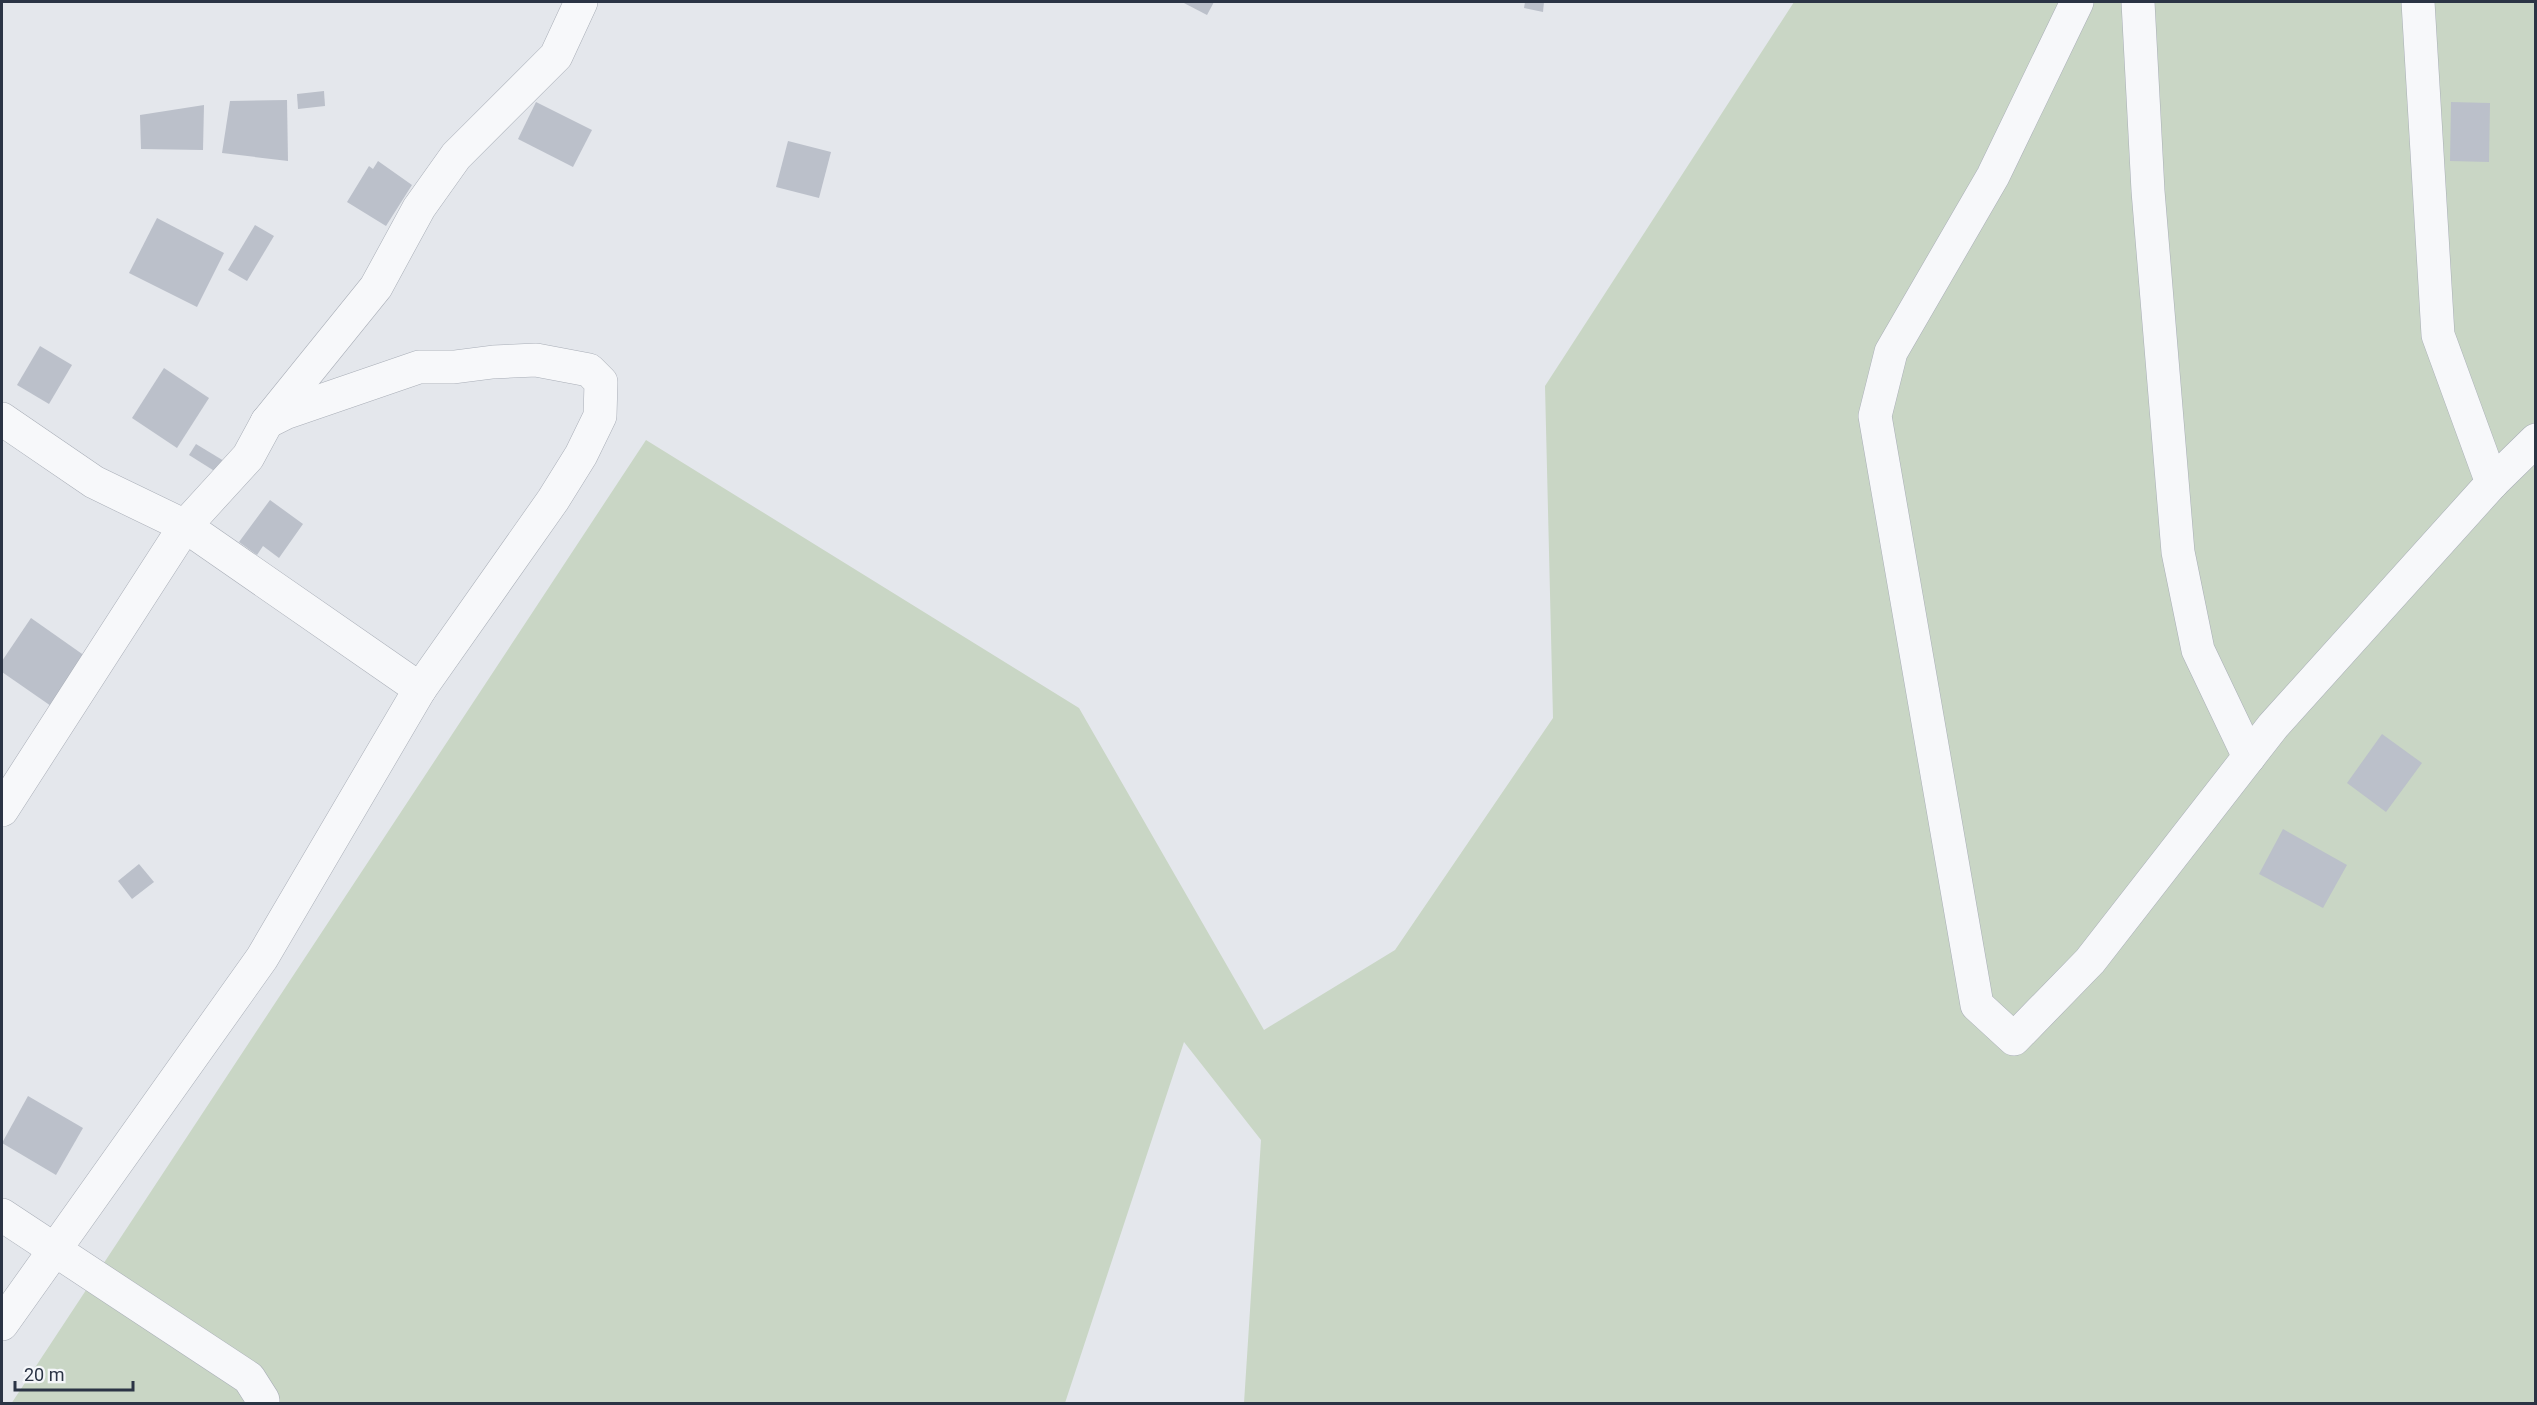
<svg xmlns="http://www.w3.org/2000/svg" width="2537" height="1405" viewBox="0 0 2537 1405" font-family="Roboto,sans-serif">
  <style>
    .green { fill: #c9d6c5 }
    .building { fill: #bbc0ca }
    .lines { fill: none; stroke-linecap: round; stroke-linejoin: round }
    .minor-casing { stroke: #a9aeb7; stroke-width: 34 }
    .minor { stroke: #f7f8fa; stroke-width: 33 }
  </style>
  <rect width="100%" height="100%" fill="#e4e7ec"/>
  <polygon class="green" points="1794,2 2535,2 2535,1403 1244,1403 1261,1140 1184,1042 1065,1403 11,1404 646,440 1079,708 1264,1030 1395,950 1553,718 1545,386"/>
  <g class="building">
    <polygon points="1182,2 1214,2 1207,15"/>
    <polygon points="1525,2 1544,2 1543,12 1524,8"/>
    <polygon points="324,91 325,106 298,109 297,94"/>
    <polygon points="287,100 288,161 222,153 230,101"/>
    <polygon points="536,102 592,130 573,167 518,139"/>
    <polygon points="2451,102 2490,103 2489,162 2450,161"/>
    <polygon points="204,105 203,150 141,149 140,115"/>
    <polygon points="788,141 831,152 819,198 776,187"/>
    <polygon points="378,161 412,185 386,226 347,202 369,166 373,169"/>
    <polygon points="157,218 224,253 197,307 129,273"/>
    <polygon points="255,225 274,236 247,281 228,270"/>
    <polygon points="40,346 72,365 49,404 17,385"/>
    <polygon points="164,368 209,398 177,448 132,418"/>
    <polygon points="196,444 224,461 216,472 189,455"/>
    <polygon points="270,500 303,524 279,558 263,546 257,555 239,542"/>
    <polygon points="31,618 85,656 51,706 2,672 2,661"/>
    <polygon points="2382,734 2422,763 2386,812 2347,783"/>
    <polygon points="2283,829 2347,865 2323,908 2259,874"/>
    <polygon points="139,864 154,882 132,899 118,881"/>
    <polygon points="28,1096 83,1128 56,1175 2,1143"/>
  </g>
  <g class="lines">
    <g class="minor-casing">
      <g id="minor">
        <polyline points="2077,2 1993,176 1891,352 1875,416 1977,1005 2014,1039 2090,961 2273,726 2492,483 2536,440"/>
        <polyline points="2138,2 2148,191 2178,552 2198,650 2249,757"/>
        <polyline points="2418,2 2438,335 2492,483"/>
        <polyline points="2,419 94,482 185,526 420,689"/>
        <polyline points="2,810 185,526 248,457 267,422 376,287 419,208 456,156 556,56 581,2"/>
        <polyline points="2,1215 249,1378 263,1400 263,1404"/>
        <polyline points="2,1324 262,958 420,689 553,500 581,455 600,416 601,382 589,370 536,360 493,362 454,367 419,367 285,413 267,422"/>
      </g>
    </g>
    <use href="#minor" class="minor"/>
  </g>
  <rect width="2537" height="1405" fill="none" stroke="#2b3445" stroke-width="6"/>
  <path d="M15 1381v9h118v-9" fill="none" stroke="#2b3445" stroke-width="3"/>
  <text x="24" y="1381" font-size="18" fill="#2b3445" stroke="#f4f6f9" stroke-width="4.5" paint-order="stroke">20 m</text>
</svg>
